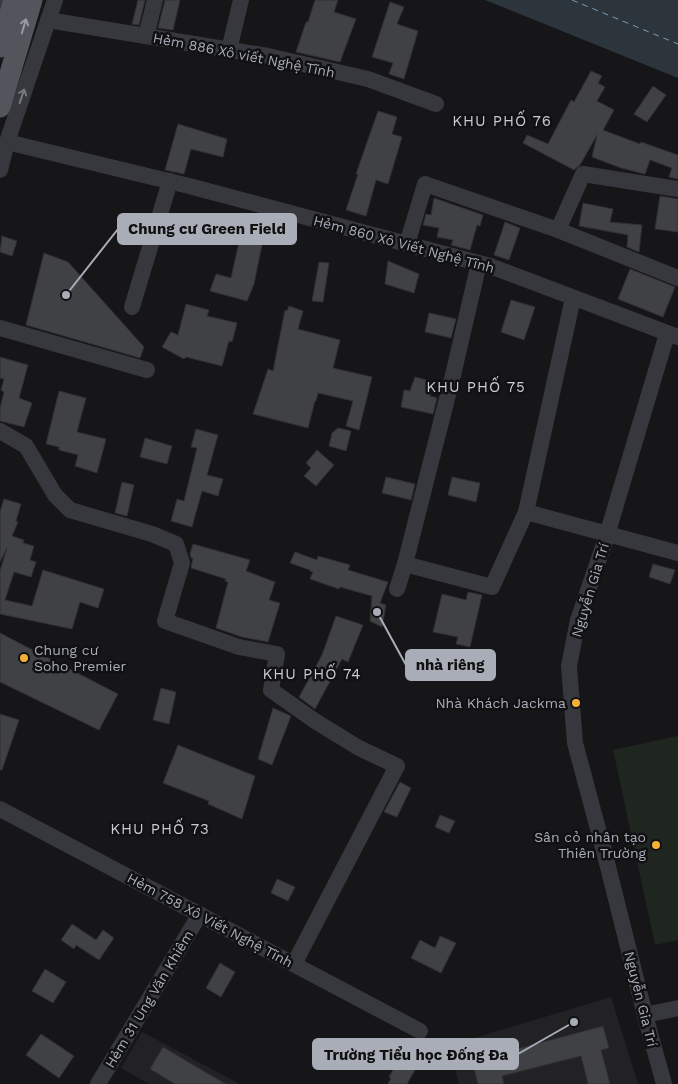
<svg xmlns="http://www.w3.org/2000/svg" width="678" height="1084" viewBox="0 0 678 1084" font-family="'Work Sans',sans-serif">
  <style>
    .built { fill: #222225 }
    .green { fill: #1e261f }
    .water { fill: #2c353c }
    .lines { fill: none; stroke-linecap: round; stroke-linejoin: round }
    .ferry { stroke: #7f9bb3; stroke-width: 1; stroke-dasharray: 6 5; stroke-linecap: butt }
    .building { fill: #404145; stroke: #303034 }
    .minor { stroke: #37383d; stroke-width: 16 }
    .major { stroke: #53555c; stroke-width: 21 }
    .oneway { stroke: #979ba6 }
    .oneway2 { stroke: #757881 }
    .poi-dot { fill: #f2b134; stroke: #111113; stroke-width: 2 }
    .labels { text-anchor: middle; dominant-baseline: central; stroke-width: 5; stroke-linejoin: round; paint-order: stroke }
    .street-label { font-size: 14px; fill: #a8adb8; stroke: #111113 }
    .poi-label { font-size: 14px; fill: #a8adb8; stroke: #111113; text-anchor: end }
    .neighbourhood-label { font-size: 15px; letter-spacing: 1px; fill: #c9ccd4; stroke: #111113 }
    .leader { fill: none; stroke: #a8adb8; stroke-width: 2 }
    .callout-dot { fill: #a8adb8; stroke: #111113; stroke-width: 2 }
    .callout { fill: #a8adb8; stroke: #a8adb8; stroke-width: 2 }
    .callout-label { font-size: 15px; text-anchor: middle; font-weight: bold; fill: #111 }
  </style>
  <rect width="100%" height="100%" fill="#161618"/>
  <g class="built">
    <polygon points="611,997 638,1084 459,1084 448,1046"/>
    <polygon points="142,1032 240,1084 149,1084 121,1068"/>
  </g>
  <polygon class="green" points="678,736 678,940 655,945 613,750"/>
  <polygon class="water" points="485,0 678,0 678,78"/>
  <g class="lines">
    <polyline class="ferry" points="572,0 678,44"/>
  </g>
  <g class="building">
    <polygon points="138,0 145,0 139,25 132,24"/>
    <polygon points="165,0 180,0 173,30 158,28"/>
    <polygon points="315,0 338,0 334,12 356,19 340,62 296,52 306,22 308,22"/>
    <polygon points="390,2 404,7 397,24 418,31 404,79 389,74 393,63 372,57"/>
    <polygon points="591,71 602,76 598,83 605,87 597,101 614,110 603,130 640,144 641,142 678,155 678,179 669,177 672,168 650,160 645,174 621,168 592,157 597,135 580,165 574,170 523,143 527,135 548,144 571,100 574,102"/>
    <polygon points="653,86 666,95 647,122 634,114"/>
    <polygon points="378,111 397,117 392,134 402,137 388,184 376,180 366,216 346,210 358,174 356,174"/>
    <polygon points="178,124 227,139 223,157 191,149 184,174 165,170"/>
    <polygon points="660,196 678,199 678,232 655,229"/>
    <polygon points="434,198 483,215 480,226 477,225 470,250 451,245 453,240 437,237 439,228 423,225 426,214 431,215"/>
    <polygon points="583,203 613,209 610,222 642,225 639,252 627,247 628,235 579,226"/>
    <polygon points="505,222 520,228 509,260 494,255"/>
    <polygon points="242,229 264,235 254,284 247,301 210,291 216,274 231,278"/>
    <polygon points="2,236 17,241 12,256 0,252"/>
    <polygon points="44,253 68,262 144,347 140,358 26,325"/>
    <polygon points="388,261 419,274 414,293 385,284"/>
    <polygon points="319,262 329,263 323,302 312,301"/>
    <polygon points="630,269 675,287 663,317 618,299"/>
    <polygon points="511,300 535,307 524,340 501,332"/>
    <polygon points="186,304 209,310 207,316 237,323 232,342 229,341 222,366 186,357 184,359 162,347 171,332 178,335"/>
    <polygon points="289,306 303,311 298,329 340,340 333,368 372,377 359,430 346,426 353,401 318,393 316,401 315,401 308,428 253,414 268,369 273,371 285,310 287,311"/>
    <polygon points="429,313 456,319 451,338 425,332"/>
    <polygon points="0,357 28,365 19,398 32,403 24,427 0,421 0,408 4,392 1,390 4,379 0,378"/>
    <polygon points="415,377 434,382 430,396 437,398 433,414 401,407 404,390 410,391"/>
    <polygon points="59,391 86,398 77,432 106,439 97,473 75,466 78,455 59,450 59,447 46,444"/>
    <polygon points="338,428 351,431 346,451 329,446 332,433"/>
    <polygon points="196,429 218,435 207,475 223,479 218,496 202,491 192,527 171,521 177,499 184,501 197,448 191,447"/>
    <polygon points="145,438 172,446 167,464 140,457"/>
    <polygon points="317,450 334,465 316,486 304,476 311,468 306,463"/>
    <polygon points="386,477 415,484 411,500 382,493"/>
    <polygon points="452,477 480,483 476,502 448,495"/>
    <polygon points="122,482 134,485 127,516 115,513"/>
    <polygon points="4,499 21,504 16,521 18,522 12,536 24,540 23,543 34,546 30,560 36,562 31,577 14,572 5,600 32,606 43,570 104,589 98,608 80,602 72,629 0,614 0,571 7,548 0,562 0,512"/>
    <polygon points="193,544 250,560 246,571 275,582 269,600 280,603 268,642 242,637 216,628 228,582 225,581 226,579 191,568 193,558 191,558 190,554"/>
    <polygon points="295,552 317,560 318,556 350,565 348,570 388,582 380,603 386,605 382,627 370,621 372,596 340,587 339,589 310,579 313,572 310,571 310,570 290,563"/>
    <polygon points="653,564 675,570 670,584 649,577"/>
    <polygon points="468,592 482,595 470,647 456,644 458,637 433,632 442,594 466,600"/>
    <polygon points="336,616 363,625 348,662 342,659 315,709 299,697 322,655"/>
    <polygon points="0,633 118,694 99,730 0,682"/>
    <polygon points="161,688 176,692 169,724 153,720"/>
    <polygon points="273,708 291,716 272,765 258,759"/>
    <polygon points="0,714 19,720 2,770 0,770"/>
    <polygon points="178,745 255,776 242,819 208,804 209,801 163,783"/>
    <polygon points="400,782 411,788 397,817 384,812"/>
    <polygon points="440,815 455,821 449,833 435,827"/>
    <polygon points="277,879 295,887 288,901 271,893"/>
    <polygon points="72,924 96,940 103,930 114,938 99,960 76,945 74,949 61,940"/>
    <polygon points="440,936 456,943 441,973 411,958 420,940 435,948"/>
    <polygon points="220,963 235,972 221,997 206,988"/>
    <polygon points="45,969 66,982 53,1003 32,991"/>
    <polygon points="603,1026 609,1048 601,1050 610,1084 588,1084 581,1056 502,1076 504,1084 478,1084 472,1061"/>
    <polygon points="41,1034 74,1056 59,1078 26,1055"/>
    <polygon points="163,1047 195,1066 226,1084 175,1084 150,1069"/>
    <polygon points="403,1052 420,1061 407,1084 388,1084 391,1078 389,1077"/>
  </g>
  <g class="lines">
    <g class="minor">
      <polyline points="0,6 2,0"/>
      <polyline points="48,20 268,56 368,79 436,104"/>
      <polyline points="146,36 155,0"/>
      <polyline points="229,50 241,0"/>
      <polyline points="7,142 189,186 490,266 678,337"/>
      <polyline points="0,170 7,142 55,0"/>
      <polyline points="558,230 678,278"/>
      <polyline points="407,244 425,184 558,230 583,174 678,189"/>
      <polyline points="132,307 170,181"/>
      <polyline points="0,328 147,370"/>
      <polyline points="0,431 26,446 55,495 70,510 152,534 176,544 182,563 165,621 239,647 277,654 271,690 315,721 359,748 397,766 294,964"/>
      <polyline points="526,512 678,553"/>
      <polyline points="405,564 492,587 526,512 573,298"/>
      <polyline points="397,589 405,564 453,375 479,263"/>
      <polyline points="0,809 420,1031"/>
      <polyline points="645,1015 678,1008"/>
      <polyline points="98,1084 200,914"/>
      <polyline points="664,1084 645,1015 605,855 575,743 569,666 578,620 607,535 667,334"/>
    </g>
    <g class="major">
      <polyline points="0,47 14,0"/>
      <polyline points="0,107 32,0"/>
    </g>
  </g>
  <defs><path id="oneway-shaft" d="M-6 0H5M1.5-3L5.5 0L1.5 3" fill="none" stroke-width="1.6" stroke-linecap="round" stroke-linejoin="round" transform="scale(1.25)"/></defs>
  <use class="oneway" href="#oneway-shaft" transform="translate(24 26) rotate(-73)"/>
  <use class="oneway2" href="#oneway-shaft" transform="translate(22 96) rotate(-71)"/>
  <g class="poi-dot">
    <circle cx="24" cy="658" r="5"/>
    <circle cx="576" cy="703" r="5"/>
    <circle cx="656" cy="845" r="5"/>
  </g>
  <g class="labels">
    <g class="street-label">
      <text transform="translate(244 55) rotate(11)">Hẻm 886 Xô viết Nghệ Tĩnh</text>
      <text transform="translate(404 244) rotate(15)">Hẻm 860 Xô Viết Nghệ Tĩnh</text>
      <text transform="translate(590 590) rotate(-73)">Nguyễn Gia Trí</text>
      <text transform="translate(210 920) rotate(28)">Hẻm 758 Xô Viết Nghệ Tĩnh</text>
      <text transform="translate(149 999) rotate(-59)">Hẻm 31 Ung Văn Khiêm</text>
      <text transform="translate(641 999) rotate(76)">Nguyễn Gia Trí</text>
    </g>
    <g class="poi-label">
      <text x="34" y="650" text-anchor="start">Chung cư<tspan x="34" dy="16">Soho Premier</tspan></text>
      <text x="566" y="703">Nhà Khách Jackma</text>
      <text x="646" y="837">Sân cỏ nhân tạo<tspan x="646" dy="16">Thiên Trường</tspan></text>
    </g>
    <g class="neighbourhood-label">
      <text x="502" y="121">KHU PHỐ 76</text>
      <text x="476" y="387">KHU PHỐ 75</text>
      <text x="312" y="674">KHU PHỐ 74</text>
      <text x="160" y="829">KHU PHỐ 73</text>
    </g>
  </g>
  <path class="leader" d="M66 295L118 229M377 612L406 665M574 1022L518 1054"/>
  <g class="callout-dot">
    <circle cx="66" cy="295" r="5"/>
    <circle cx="377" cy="612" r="5"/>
    <circle cx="574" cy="1022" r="5"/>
  </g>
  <g class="callout">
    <rect x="118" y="214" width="178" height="30" rx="5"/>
    <rect x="406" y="650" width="89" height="30" rx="5"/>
    <rect x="313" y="1039" width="205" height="30" rx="5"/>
  </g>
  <g class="callout-label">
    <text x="207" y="234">Chung cư Green Field</text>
    <text x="450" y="670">nhà riêng</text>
    <text x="416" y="1060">Trường Tiểu học Đống Đa</text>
  </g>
</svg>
